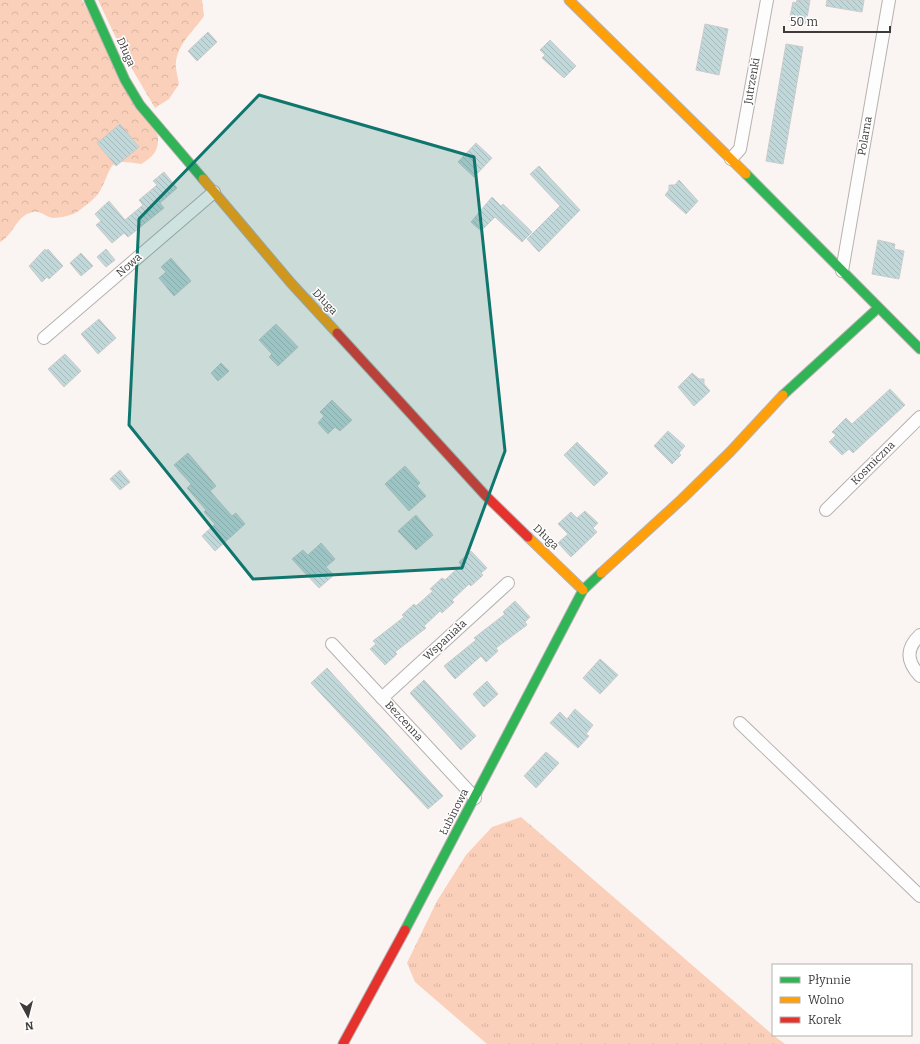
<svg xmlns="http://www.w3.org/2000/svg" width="920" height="1044" viewBox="0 0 920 1044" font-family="Bitter,serif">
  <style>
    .grass { fill: url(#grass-tufts) }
    .forest { fill: url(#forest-crowns) }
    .building { fill: url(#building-back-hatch); stroke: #cbcbca }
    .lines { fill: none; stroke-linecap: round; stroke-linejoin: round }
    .street-casing { stroke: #b6b2b1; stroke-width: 14 }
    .fast-casing { stroke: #b6b2b1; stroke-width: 11 }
    .slow-casing { stroke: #b6b2b1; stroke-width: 11 }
    .jam-casing { stroke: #b6b2b1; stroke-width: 11 }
    .street { stroke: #fefdfd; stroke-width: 12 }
    .fast { stroke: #30b455; stroke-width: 9 }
    .slow { stroke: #ff9f0a; stroke-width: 9 }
    .jam { stroke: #e5322d; stroke-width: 9 }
    .marked { fill: #0f766e; fill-opacity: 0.2; stroke: #0f766e; stroke-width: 3; stroke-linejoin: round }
    .labels { text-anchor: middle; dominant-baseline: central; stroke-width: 3; stroke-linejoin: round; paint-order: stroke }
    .street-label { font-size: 11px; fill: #3f3b3a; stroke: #fff }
  </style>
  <defs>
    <pattern id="grass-tufts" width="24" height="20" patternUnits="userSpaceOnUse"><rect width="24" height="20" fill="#fbd0ba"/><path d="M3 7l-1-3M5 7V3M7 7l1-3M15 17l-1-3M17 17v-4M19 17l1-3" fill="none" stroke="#d8b4a1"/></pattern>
    <pattern id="forest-crowns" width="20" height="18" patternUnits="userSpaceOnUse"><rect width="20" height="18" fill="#fbd0ba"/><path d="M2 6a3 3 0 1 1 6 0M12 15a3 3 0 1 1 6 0" fill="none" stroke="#d8b4a1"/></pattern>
    <pattern id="building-back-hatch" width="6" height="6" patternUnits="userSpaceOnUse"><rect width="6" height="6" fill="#c0d8da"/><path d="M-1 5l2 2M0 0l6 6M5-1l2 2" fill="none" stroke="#a6babc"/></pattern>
  </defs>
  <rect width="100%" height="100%" fill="#faf4f2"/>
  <polygon class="grass" points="521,817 773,1035 785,1044 487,1044 415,982 407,963 437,901 466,855 492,827"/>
  <g class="forest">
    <path d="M0,0H82L158,136C159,151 153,157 141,164C106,158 114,165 100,191C96,198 84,207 77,212C73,215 59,218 53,218C46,217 40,210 33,212C15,216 15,234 0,242Z"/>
    <path d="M98,0H202L204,16C194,31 178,43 176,62C175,68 178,77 179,84L169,99L155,108L125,57Z"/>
  </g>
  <g class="building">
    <polygon points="797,0 810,0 806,24 789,21 793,2 796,3"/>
    <polygon points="827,0 864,0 862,12 826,6"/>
    <polygon points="705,24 728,29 719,75 696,70"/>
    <polygon points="208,32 217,42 197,61 188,51"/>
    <polygon points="550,40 576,66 564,78 542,58 545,55 540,50"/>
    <polygon points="786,44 803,47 783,164 766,161"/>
    <polygon points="120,124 139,147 116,166 97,143"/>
    <polygon points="476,143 492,158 474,177 458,162"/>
    <polygon points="539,166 580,210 539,252 527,239 560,206 530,174"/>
    <polygon points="164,172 177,188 160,203 164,208 128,237 124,233 112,243 96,225 101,221 95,214 109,201 125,220 143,205 139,200 157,185 153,181"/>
    <polygon points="679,180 698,201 686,214 665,195 669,190 669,185 675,185"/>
    <polygon points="492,197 501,206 503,204 532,232 522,242 495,217 481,231 471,222"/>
    <polygon points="878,240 895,244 894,249 904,251 899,279 872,274"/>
    <polygon points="45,249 46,251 48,249 63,266 49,279 47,277 42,282 29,266"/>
    <polygon points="106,249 115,260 106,267 97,257"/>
    <polygon points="81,253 93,266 81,276 70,263"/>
    <polygon points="171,258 191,281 174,296 159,278 166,272 161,267"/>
    <polygon points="99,319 116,338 98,354 81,334"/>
    <polygon points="276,324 298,347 278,366 269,357 272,354 259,340"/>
    <polygon points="65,354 81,371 64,387 48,369"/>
    <polygon points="221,363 229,371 218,381 211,373"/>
    <polygon points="692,373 699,379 704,379 704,384 710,391 694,406 678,387"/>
    <polygon points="890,389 905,405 853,453 849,449 842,455 829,442 836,435 832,432 846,418 852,424"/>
    <polygon points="332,400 352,420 340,431 335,427 328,434 318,423 324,416 320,412"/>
    <polygon points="668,431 685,446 679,453 681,455 672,464 654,446"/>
    <polygon points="577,442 608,473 594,486 564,455"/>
    <polygon points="188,453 216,486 210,491 232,516 236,513 245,524 215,551 202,536 215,524 204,512 206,510 187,488 191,484 174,465"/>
    <polygon points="405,466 420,483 417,486 426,496 409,511 385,484"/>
    <polygon points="120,470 130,482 120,490 110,479"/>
    <polygon points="585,511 598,523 593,528 597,532 571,557 558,543 568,534 558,524 571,512 577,518"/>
    <polygon points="416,515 433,535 416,550 398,531"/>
    <polygon points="321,543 335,559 326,567 334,575 319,588 292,559 303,550 308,555"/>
    <polygon points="471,551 487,568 481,573 483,575 471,586 469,584 452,600 454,602 442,613 440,611 424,626 426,628 395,652 397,654 385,665 370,649 376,644 373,641 404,617 402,615 414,604 416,606 433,591 430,589 442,578 445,580 461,565 459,562"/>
    <polygon points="515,601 530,617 525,622 527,625 496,648 498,651 486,662 481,656 455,679 444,666 476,640 474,638 505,614 503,612"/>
    <polygon points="600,659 618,675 600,694 583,678"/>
    <polygon points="327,668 443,796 428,809 311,683"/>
    <polygon points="424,680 476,736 461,750 410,693"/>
    <polygon points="487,681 498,694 484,707 473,694"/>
    <polygon points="575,709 593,725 586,734 589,736 578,748 550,723 560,712 567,719"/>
    <polygon points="546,752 559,763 536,788 524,776"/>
  </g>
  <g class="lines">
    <g class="street-casing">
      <g id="street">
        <polyline points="731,159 740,149 767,0"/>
        <polyline points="842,271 889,0"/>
        <polyline points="44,338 214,192"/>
        <polyline points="826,510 920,417"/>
        <path d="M920,635C905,649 907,662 920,676"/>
        <polyline points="332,644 475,798"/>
        <polyline points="382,698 508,583"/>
        <polyline points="740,723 920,896"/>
      </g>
    </g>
    <g class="fast-casing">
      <g id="fast">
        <polyline points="89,0 125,80 140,105 203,179"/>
        <polyline points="746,174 920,349"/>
        <polyline points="783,395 878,308"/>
        <polyline points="405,930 583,590 601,573"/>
      </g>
    </g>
    <g class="slow-casing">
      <g id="slow">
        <polyline points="569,0 746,174"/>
        <polyline points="203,179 291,283 337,333"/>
        <polyline points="528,537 583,590"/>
        <polyline points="601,573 682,499 730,452 783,395"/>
      </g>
    </g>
    <g class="jam-casing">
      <g id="jam">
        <polyline points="337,333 485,495 528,537"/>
        <polyline points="343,1044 405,930"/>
      </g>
    </g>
    <use href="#street" class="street"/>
    <use href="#fast" class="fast"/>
    <use href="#slow" class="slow"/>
    <use href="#jam" class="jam"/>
  </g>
  <path class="marked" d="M259,95L474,157L505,451L462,568L253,579L129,425L139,219Z"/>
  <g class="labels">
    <g class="street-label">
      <text transform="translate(126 52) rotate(66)">Długa</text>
      <text transform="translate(752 81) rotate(-80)">Jutrzenki</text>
      <text transform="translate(865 136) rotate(-80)">Polarna</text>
      <text transform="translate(129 265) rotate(-41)">Nowa</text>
      <text transform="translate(325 302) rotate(47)">Długa</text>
      <text transform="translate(873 463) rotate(-45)">Kosmiczna</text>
      <text transform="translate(546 537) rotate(44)">Długa</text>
      <text transform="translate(445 640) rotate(-43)">Wspaniała</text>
      <text transform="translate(404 721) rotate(47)">Bezcenna</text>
      <text transform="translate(454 812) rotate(-63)">Łubinowa</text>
    </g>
  </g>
  <rect x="772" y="964" width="140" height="72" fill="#ffffff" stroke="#b2b1b0"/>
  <rect x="780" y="977" width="20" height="6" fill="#30b455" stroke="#b2b1b0"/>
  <text x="808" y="984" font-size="12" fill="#3f3b3a">Płynnie</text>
  <rect x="780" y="997" width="20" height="6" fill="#ff9f0a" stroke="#b2b1b0"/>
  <text x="808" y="1004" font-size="12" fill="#3f3b3a">Wolno</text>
  <rect x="780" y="1017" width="20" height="6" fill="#e5322d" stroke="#b2b1b0"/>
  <text x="808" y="1024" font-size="12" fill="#3f3b3a">Korek</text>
  <g transform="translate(28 1016) rotate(173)" stroke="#ffffff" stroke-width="3" paint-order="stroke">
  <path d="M0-3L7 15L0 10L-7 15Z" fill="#3f3b3a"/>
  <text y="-6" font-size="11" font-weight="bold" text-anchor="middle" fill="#3f3b3a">N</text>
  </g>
  <path d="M784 26v6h106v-6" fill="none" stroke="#3f3b3a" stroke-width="2"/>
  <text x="790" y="26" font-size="12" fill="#3f3b3a" stroke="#ffffff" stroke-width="3" paint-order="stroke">50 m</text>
</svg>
